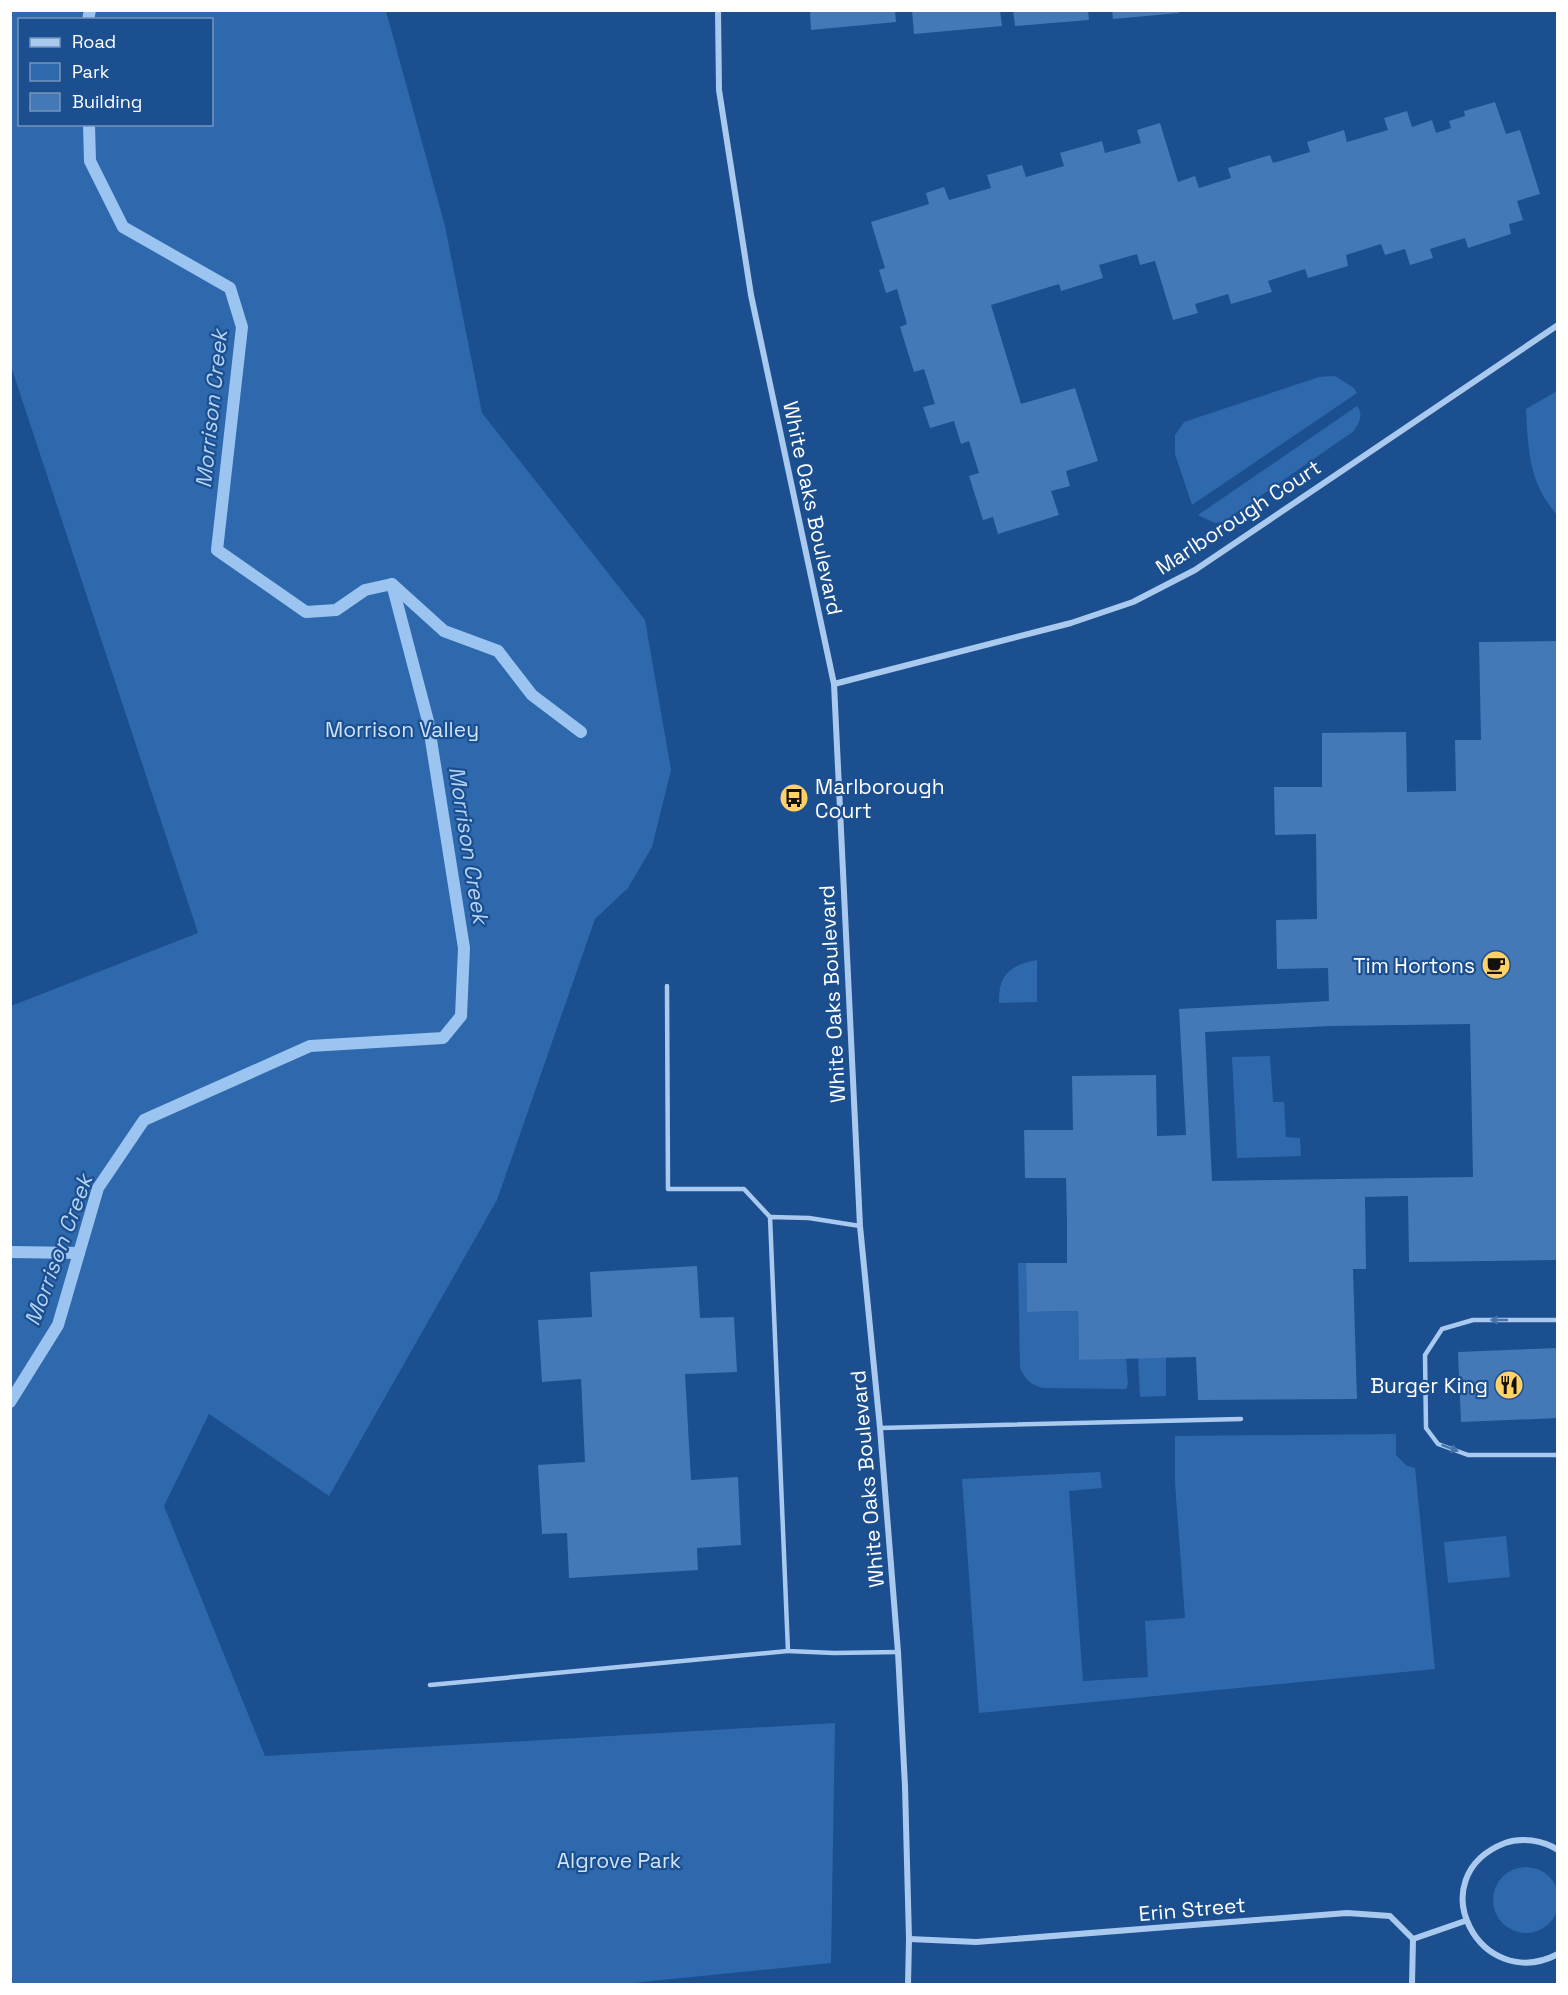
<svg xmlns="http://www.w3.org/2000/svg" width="1568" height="1995" viewBox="0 0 1568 1995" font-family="'Space Grotesk',sans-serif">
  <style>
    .green { fill: #2e69ad; fill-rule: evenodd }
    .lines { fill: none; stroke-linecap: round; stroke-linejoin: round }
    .stream { stroke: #9cc4f0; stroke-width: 12 }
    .building { fill: #4478b7; fill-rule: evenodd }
    .lane { stroke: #a9c9ee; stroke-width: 4.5 }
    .street { stroke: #a9c9ee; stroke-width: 6 }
    .oneway { fill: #4674ac }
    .labels { text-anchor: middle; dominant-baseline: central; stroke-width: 4.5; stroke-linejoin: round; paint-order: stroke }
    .street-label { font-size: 21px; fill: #fff; stroke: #1b4f8f }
    .park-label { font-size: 21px; fill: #cfe3fa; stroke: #1b4f8f }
    .poi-label { font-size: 21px; fill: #fff; stroke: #1b4f8f; text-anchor: end }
    .water-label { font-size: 22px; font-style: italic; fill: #b5d3f5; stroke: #1b4f8f }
  </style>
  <rect width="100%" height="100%" fill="#1b4f8f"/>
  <g class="green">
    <path d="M11,10L386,11L445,226L482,413L645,620L671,770L652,847L628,888L595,919L497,1200L329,1496L209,1414L164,1506L265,1756L835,1723L831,1963L622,1984H11V1006L198,933L11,366ZM20,20H212V124H20Z"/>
    <polygon points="1335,376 1354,388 1357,393 1192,505 1175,454 1175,435 1184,422 1319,377"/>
    <path d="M1557,391V515C1529,483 1528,450 1526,409Z"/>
    <path d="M1357,406C1364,415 1359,422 1354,431L1223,522L1215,523L1198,515Z"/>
    <path d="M1037,960V1002L999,1003C998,975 1010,965 1037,960Z"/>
    <polygon points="1270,1056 1273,1102 1284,1102 1286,1137 1300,1138 1301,1156 1237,1158 1232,1057"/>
    <path d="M1018,1263H1026L1027,1312L1078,1311L1079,1360L1126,1358L1128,1384L1126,1389L1044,1388C1030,1385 1026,1380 1020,1368Z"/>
    <polygon points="1166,1357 1166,1396 1140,1397 1138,1358"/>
    <polygon points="1396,1434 1396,1455 1407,1466 1415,1468 1435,1669 979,1713 962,1479 1100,1472 1102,1488 1069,1491 1083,1681 1148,1677 1145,1621 1185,1618 1175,1483 1175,1436"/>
    <polygon points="1506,1536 1510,1577 1448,1583 1444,1542"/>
    <circle cx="1526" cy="1900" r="33"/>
  </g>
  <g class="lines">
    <g class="stream">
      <polyline points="88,20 90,10"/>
      <polyline points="392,584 444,631 498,651 532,695 581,732"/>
      <polyline points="10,1252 79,1253"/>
      <polyline points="10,1402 58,1325 98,1188 144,1120 310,1046 443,1038 461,1016 464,948 428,721 392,584 365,590 336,610 306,612 217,550 242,327 230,288 123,227 90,161 89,124"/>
    </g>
  </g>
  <g class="building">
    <polygon points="810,10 895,10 896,22 811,30"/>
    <polygon points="912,10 1000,10 1002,26 914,34"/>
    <polygon points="1013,10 1088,10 1089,20 1015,26"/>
    <polygon points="1112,10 1179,10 1179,13 1113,19"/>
    <polygon points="1495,102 1506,134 1520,130 1540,194 1517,201 1523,220 1509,224 1511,234 1468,248 1465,238 1430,249 1433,258 1410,265 1405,249 1385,255 1381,244 1346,255 1348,266 1308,278 1305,269 1268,281 1272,292 1231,304 1228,294 1195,304 1198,313 1173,320 1155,261 1140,265 1137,254 1099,265 1103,278 1061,291 1059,284 991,305 1021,404 1075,388 1098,461 1066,471 1070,486 1051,491 1059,515 998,534 993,517 983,520 969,476 979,473 969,441 961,444 954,421 930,428 923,407 935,404 924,369 914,372 900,327 907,324 897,289 886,293 879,270 885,268 871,222 929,204 926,193 944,187 949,200 991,188 987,175 1022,165 1026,177 1064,166 1060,153 1102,141 1105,153 1141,143 1137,130 1160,123 1178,182 1195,176 1199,188 1231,178 1228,168 1270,155 1273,163 1310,152 1307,142 1344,130 1347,142 1388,130 1384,118 1407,111 1412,127 1432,120 1436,133 1451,128 1449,121 1465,116 1464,111"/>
    <path d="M1558,641V1260L1409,1262L1408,1196L1365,1197L1366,1269H1353L1357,1399L1198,1400L1196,1357L1079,1360L1078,1311L1027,1312L1026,1263H1067V1224L1066,1178H1025L1024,1130H1073L1072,1076L1156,1075L1157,1136L1186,1135L1179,1009L1329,1001L1328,968L1277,969L1276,920L1317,919L1316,834L1275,835L1274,787H1322V733L1406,732L1407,792L1456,791L1455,740H1481L1479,642ZM1470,1024L1473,1177L1212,1181L1205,1032L1331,1026Z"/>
    <polygon points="697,1266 700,1318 734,1317 737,1372 685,1374 691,1480 738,1477 741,1545 697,1548 698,1570 569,1578 567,1533 542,1534 538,1465 585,1462 581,1379 542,1382 538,1320 592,1317 590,1272"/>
    <polygon points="1558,1348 1558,1418 1461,1422 1458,1352"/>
  </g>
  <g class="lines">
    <g class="lane">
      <polyline points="667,986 668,1189 744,1189 770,1217"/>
      <polyline points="860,1226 809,1218 770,1217 788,1651 834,1653 898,1652"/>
      <polyline points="1558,1320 1473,1320 1442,1329 1425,1355 1426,1428 1438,1444 1468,1455 1558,1455"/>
      <polyline points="880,1428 1241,1419"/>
      <polyline points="430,1685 788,1651"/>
    </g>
    <g class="street">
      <polyline points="718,10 719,90 751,295 834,684 860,1226 880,1428 898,1652 905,1786 909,1939 908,1984"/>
      <polyline points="834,684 1071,623 1133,602 1195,570 1558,325"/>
      <path d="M1558,1850C1543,1840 1521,1837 1505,1843C1418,1877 1480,1995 1558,1954"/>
      <polyline points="909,1939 976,1942 1347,1913 1390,1916 1413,1939 1465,1921"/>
      <polyline points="1412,1984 1413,1939"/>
    </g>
  </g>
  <defs><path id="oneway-solid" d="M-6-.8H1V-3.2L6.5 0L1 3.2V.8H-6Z" transform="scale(1.5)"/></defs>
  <g class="oneway">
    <use href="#oneway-solid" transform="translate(1499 1320) rotate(180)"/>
    <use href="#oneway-solid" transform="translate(1450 1448) rotate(21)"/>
  </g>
  <defs>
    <g id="bus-disc" transform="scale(1.5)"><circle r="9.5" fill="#ffd166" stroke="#1b4f8f"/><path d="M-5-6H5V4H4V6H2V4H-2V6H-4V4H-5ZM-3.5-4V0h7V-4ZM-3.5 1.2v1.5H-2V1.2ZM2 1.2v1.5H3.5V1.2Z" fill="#111"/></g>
    <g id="cafe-disc" transform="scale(1.5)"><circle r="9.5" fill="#ffd166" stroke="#1b4f8f"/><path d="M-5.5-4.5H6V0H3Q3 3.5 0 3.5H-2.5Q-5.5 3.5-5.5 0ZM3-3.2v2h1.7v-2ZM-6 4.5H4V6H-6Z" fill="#111"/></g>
    <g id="restaurant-disc" transform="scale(1.5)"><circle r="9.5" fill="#ffd166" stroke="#1b4f8f"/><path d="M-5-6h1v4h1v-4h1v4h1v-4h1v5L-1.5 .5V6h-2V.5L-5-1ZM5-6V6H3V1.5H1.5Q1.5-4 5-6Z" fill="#111"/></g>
  </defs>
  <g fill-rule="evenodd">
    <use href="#bus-disc" x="794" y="798"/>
    <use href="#cafe-disc" x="1496" y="965"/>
    <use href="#restaurant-disc" x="1509" y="1385"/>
  </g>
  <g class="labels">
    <g class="street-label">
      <text transform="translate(813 508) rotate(78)">White Oaks Boulevard</text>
      <text transform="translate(1238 517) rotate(-33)">Marlborough Court</text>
      <text transform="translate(832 994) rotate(-93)">White Oaks Boulevard</text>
      <text transform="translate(867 1479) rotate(-95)">White Oaks Boulevard</text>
      <text transform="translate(1192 1909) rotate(-5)">Erin Street</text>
    </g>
    <g class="park-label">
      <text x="402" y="729">Morrison Valley</text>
      <text x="619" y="1860">Algrove Park</text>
    </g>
    <g class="poi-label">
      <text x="815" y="786" text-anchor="start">Marlborough<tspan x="815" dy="24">Court</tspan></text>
      <text x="1475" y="965">Tim Hortons</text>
      <text x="1488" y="1385">Burger King</text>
    </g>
    <g class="water-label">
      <text transform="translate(211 409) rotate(-84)">Morrison Creek</text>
      <text transform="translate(469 845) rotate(81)">Morrison Creek</text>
      <text transform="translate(58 1250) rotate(-70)">Morrison Creek</text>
    </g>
  </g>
  <rect width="1568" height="1995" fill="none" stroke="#ffffff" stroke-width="24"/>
  <rect x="18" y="18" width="195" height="108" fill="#1b4f8f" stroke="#7695bc" stroke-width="1.5"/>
  <rect x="30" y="38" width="30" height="9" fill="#a9c9ee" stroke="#7695bc" stroke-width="1.5"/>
  <text x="72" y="48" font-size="18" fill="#ffffff">Road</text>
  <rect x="30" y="63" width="30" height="18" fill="#2e69ad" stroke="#7695bc" stroke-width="1.5"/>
  <text x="72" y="78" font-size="18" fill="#ffffff">Park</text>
  <rect x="30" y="93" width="30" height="18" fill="#4478b7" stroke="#7695bc" stroke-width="1.5"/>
  <text x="72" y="108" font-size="18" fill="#ffffff">Building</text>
</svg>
